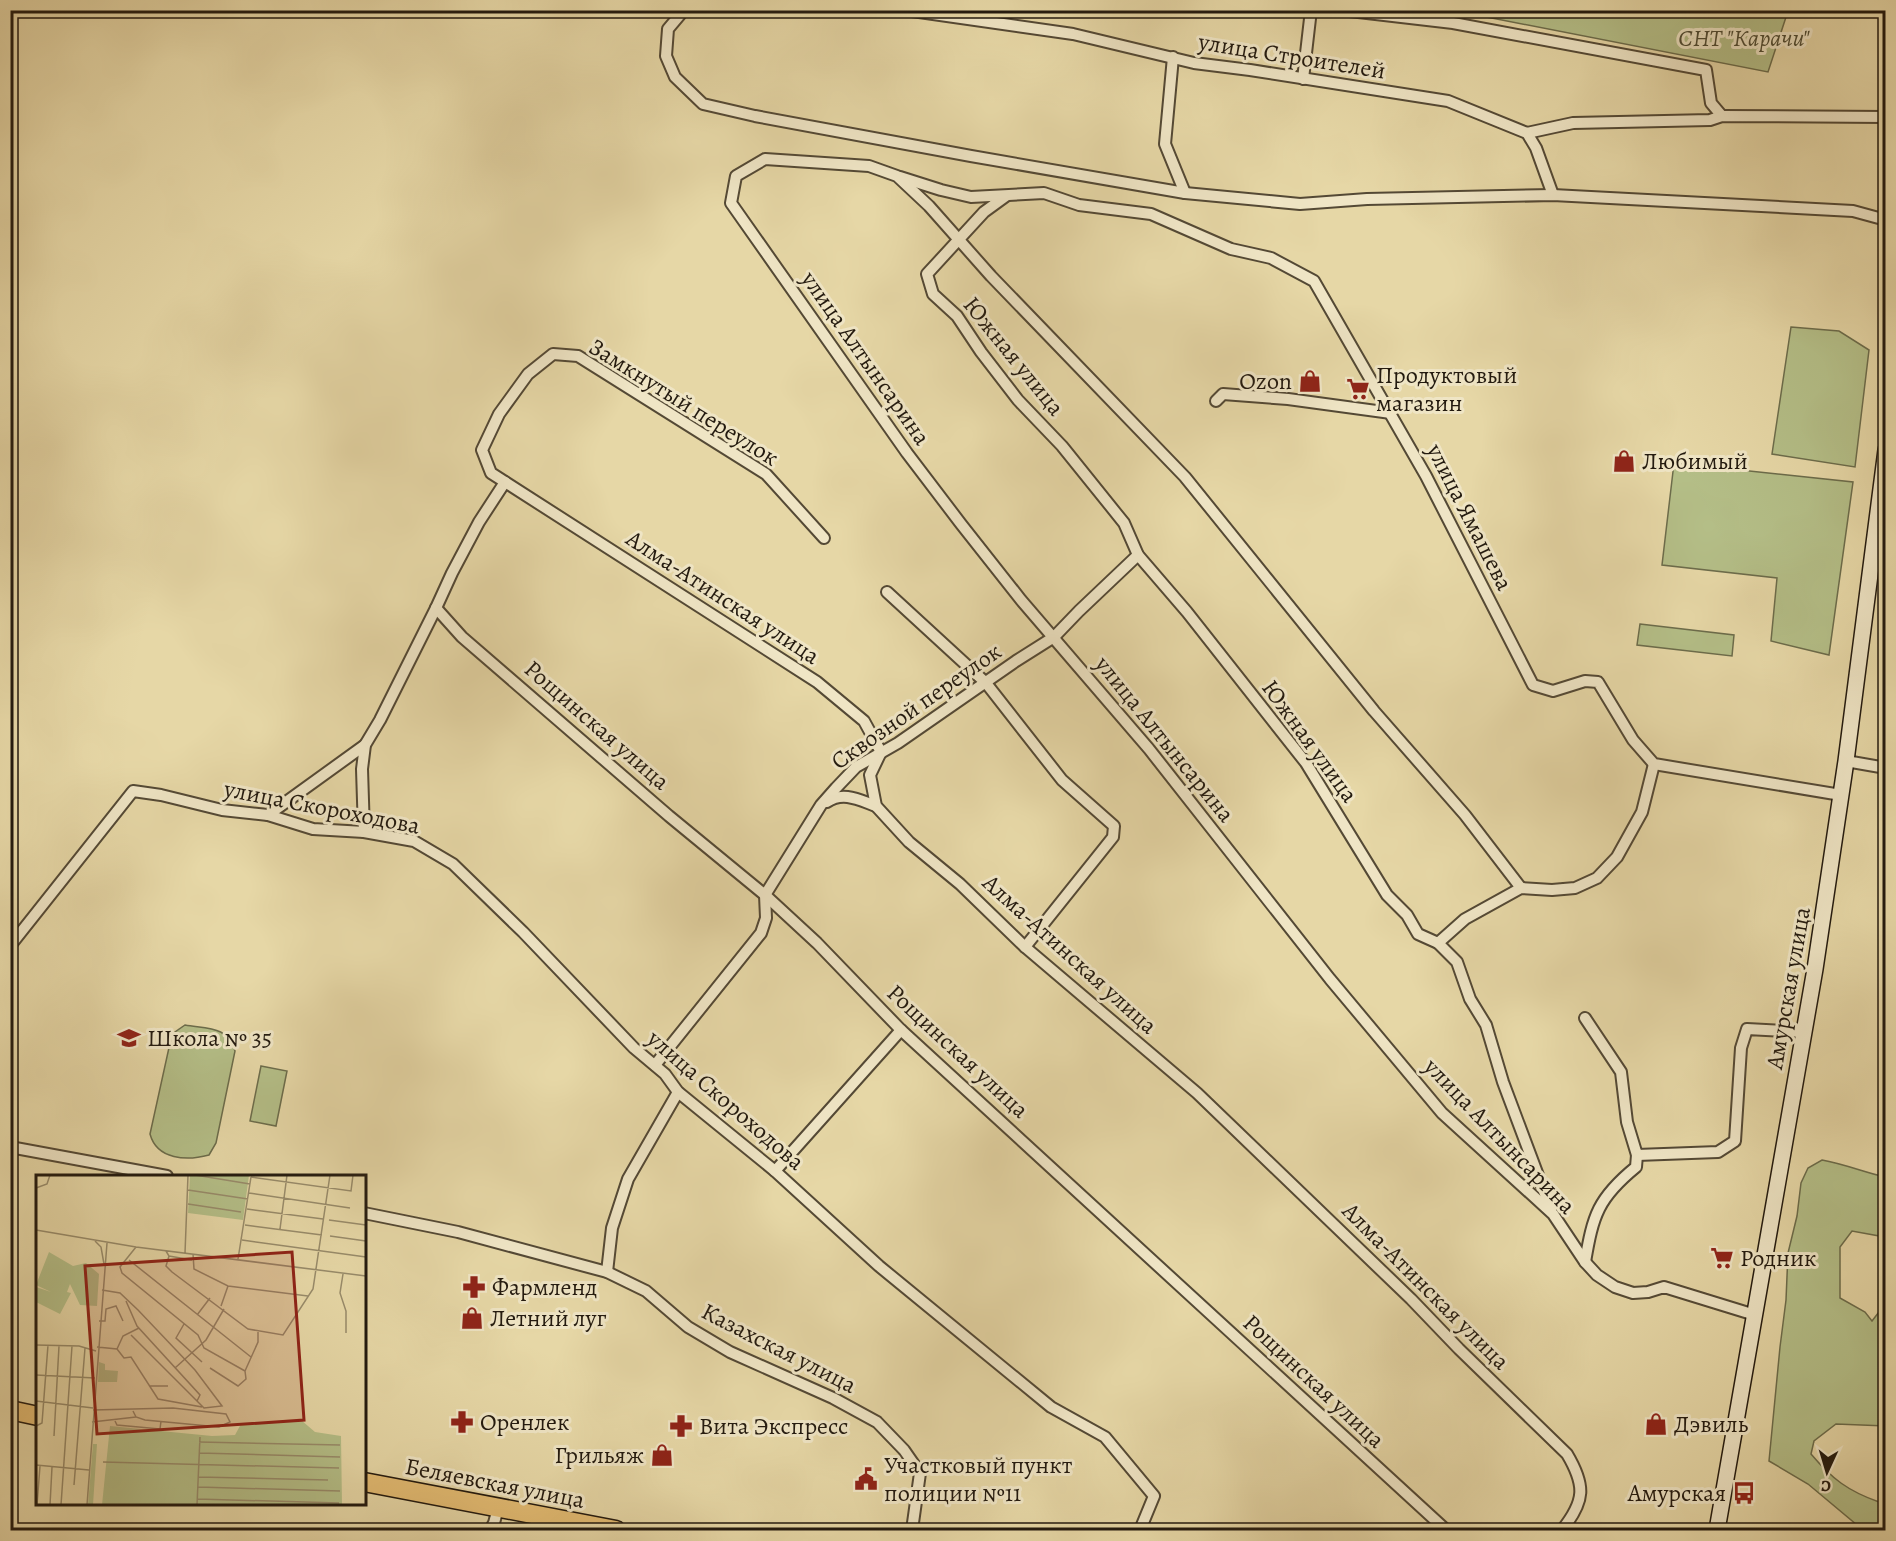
<svg xmlns="http://www.w3.org/2000/svg" width="1896" height="1541" viewBox="0 0 1896 1541" font-family="Alegreya,serif">
  <style>
    .green { fill: #b4be87; stroke: #6c6c4b; stroke-width: 1.5 }
    .lines { fill: none; stroke-linecap: round; stroke-linejoin: round }
    .street-casing { stroke: #544935; stroke-width: 14 }
    .secondary-casing { stroke: #231a0f; stroke-width: 18 }
    .primary-casing { stroke: #231a0f; stroke-width: 21 }
    .street { stroke: #efe5c5; stroke-width: 10 }
    .secondary { stroke: #efe5c5; stroke-width: 15 }
    .primary { stroke: #e3bc73; stroke-width: 18 }
    .labels { text-anchor: middle; dominant-baseline: central; stroke-width: 6; stroke-linejoin: round; paint-order: stroke }
    .park-label { font-size: 24px; font-style: italic; fill: #4e4b33; stroke: #efe5c5 }
    .street-label { font-size: 24px; fill: #231a0f; stroke: #efe5c5 }
    .poi-label { font-size: 24px; fill: #231a0f; stroke: #efe5c5; text-anchor: start }
    .inset-road { fill: none; stroke: #988b6a; stroke-width: 1.5 }
    .view { fill: #8f2418; fill-opacity: 0.15; stroke: #8f2418; stroke-width: 3 }
    .inset-edge { fill: none; stroke: #231a0f; stroke-width: 3 }
  </style>
  <rect width="100%" height="100%" fill="#e6d7a6"/>
  <filter id="stains"><feTurbulence type="fractalNoise" baseFrequency=".00333" numOctaves="4"/><feColorMatrix values="0 0 0 0 .2 0 0 0 0 .09 0 0 0 0 .02 0 0 0 .5 -.17"/></filter>
  <radialGradient id="worn" r=".72"><stop offset=".6" stop-color="#630" stop-opacity="0"/><stop offset="1" stop-color="#630" stop-opacity=".3"/></radialGradient>
  <g class="green">
    <polygon points="1456,11 1788,11 1768,72"/>
    <polygon points="1791,327 1839,331 1869,350 1855,467 1772,454"/>
    <polygon points="1674,463 1853,482 1829,655 1771,641 1777,578 1662,565"/>
    <polygon points="1640,624 1734,635 1732,656 1637,645"/>
    <path d="M185,1025C208,1029 228,1026 235,1051L216,1143L209,1155C187,1161 157,1160 150,1134L170,1043L175,1032Z"/>
    <polygon points="261,1066 287,1071 276,1126 250,1121"/>
    <path d="M1822,1160C1844,1164 1864,1172 1885,1177V1237L1852,1231L1840,1247V1298L1865,1312L1872,1321L1882,1308H1885L1886,1426L1836,1424L1814,1441L1811,1454C1832,1479 1848,1491 1879,1502L1885,1496V1530H1863L1808,1484L1769,1461L1780,1347L1786,1300L1788,1253L1797,1216L1801,1183L1808,1168Z"/>
  </g>
  <g class="lines">
    <g class="street-casing">
      <g id="street">
        <polyline points="684,10 668,29 666,56 675,77 703,104 755,116 971,156 1185,193 1300,204 1367,199 1553,195 1853,211 1886,220"/>
        <polyline points="905,10 1073,34 1194,63 1250,70 1448,101 1527,133 1536,148 1553,195"/>
        <polyline points="1341,10 1453,23 1706,70 1711,103 1722,116"/>
        <polyline points="1173,57 1165,144 1185,193"/>
        <polyline points="1303,79 1311,10"/>
        <polyline points="1527,133 1573,123 1710,120 1722,116 1886,117"/>
        <polyline points="900,177 941,190 971,197 1044,193 1079,205 1151,214 1231,249 1271,258 1314,281 1426,476 1533,685 1553,691 1585,681 1598,682 1633,740 1654,764 1841,795"/>
        <polyline points="1006,196 984,212 927,274 933,294 957,316 981,352 1018,400 1062,446 1124,523 1138,555 1187,612 1306,763 1387,895 1407,915 1418,934 1438,943 1457,962 1470,999 1486,1025 1503,1082 1551,1210"/>
        <polyline points="1216,401 1223,394 1288,399 1391,413"/>
        <path d="M824,538L766,474L578,356L553,354L528,374L499,414L482,450L491,473L817,682L864,721L881,752L870,775L876,806L909,842L960,884L1025,947L1197,1093L1411,1299L1459,1349L1567,1454C1586,1486 1585,1501 1562,1530"/>
        <polyline points="887,592 986,683 1062,780 1114,826 1113,837 1025,947"/>
        <polyline points="436,608 462,637 669,816 765,895 817,943 901,1030 1446,1530"/>
        <polyline points="1846,761 1886,768"/>
        <path d="M827,802C843,791 859,800 876,806"/>
        <polyline points="268,815 365,745"/>
        <polyline points="364,832 362,769 365,745 380,720 436,608 452,573 479,522 505,482"/>
        <polyline points="1521,888 1465,815 1374,711 1185,477 991,276 929,206 897,176 869,166 765,159 736,176 731,203 907,453 961,524 1021,600 1149,749 1330,979 1442,1113 1553,1214 1585,1262 1597,1275 1615,1287 1633,1293 1648,1292 1664,1287 1755,1315"/>
        <polyline points="1438,943 1465,919 1521,888 1552,890 1575,888 1597,878 1617,857 1642,812 1654,764"/>
        <polyline points="10,946 133,791 161,795 222,810 268,815 313,829 364,832 414,841 453,864 523,932 634,1048 665,1074 678,1092 775,1171 879,1266 1051,1407 1105,1437 1154,1496 1140,1530"/>
        <polyline points="1585,1018 1621,1072 1627,1122 1637,1155 1718,1152 1735,1141 1741,1048 1747,1029 1804,1032"/>
        <polyline points="655,1065 761,933 766,918 765,895 821,805 836,788 856,767 898,743 1016,661 1054,637 1079,611 1138,555"/>
        <polyline points="10,1147 167,1176"/>
        <polyline points="775,1171 901,1030"/>
        <polyline points="364,1213 458,1232 607,1272 646,1291 688,1327 730,1352 833,1398 877,1422 904,1450 920,1473 912,1530"/>
        <path d="M1585,1262C1593,1215 1598,1198 1636,1167L1637,1155"/>
        <polyline points="607,1272 612,1228 628,1179 678,1092"/>
        <polyline points="490,1530 494,1523 498,1508"/>
      </g>
    </g>
    <g class="secondary-casing">
      <polyline id="secondary" points="1717,1530 1815,969 1846,761 1886,450"/>
    </g>
    <g class="primary-casing">
      <g id="primary">
        <polyline points="10,1410 38,1416"/>
        <polyline points="364,1482 616,1530"/>
      </g>
    </g>
    <use href="#street" class="street"/>
    <use href="#secondary" class="secondary"/>
    <use href="#primary" class="primary"/>
  </g>
  <defs>
    <g id="shop-bare" transform="scale(1.8)"><path d="M-5-2.5h2.3a2.7 3.5 0 0 1 5.4 0H5L5.5 6h-11ZM-1.5-2.5h3a1.5 2.3 0 0 0-3 0Z" fill="#8f2418" stroke="#efe5c5" stroke-width="2.5" paint-order="stroke"/></g>
    <g id="supermarket-bare" transform="scale(1.8)"><path d="M-6-5.5h2.5l.6 2H6L4.5 2H-2.5L-4.4-4H-6ZM-1.5 3.2a1.3 1.3 0 1 0 .1 0ZM3 3.2a1.3 1.3 0 1 0 .1 0Z" fill="#8f2418" stroke="#efe5c5" stroke-width="2.5" paint-order="stroke"/></g>
    <g id="school-bare" transform="scale(1.8)"><path d="M0-5L7-2L0 1L-7-2ZM-4 1L0 2.5L4 1V4Q0 6-4 4Z" fill="#8f2418" stroke="#efe5c5" stroke-width="2.5" paint-order="stroke"/></g>
    <g id="pharmacy-bare" transform="scale(1.8)"><path d="M-2-6h4v4h4v4h-4v4h-4v-4h-4v-4h4Z" fill="#8f2418" stroke="#efe5c5" stroke-width="2.5" paint-order="stroke"/></g>
    <g id="civic-bare" transform="scale(1.8)"><path d="M-.6-6.5H3V-4.5H.6V-3L4-1V1h2V6H-6V1h2V-1L-.6-3ZM-1.2 2.5V6h2.4V2.5Z" fill="#8f2418" stroke="#efe5c5" stroke-width="2.5" paint-order="stroke"/></g>
    <g id="bus-bare" transform="scale(1.8)"><path d="M-5-6H5V4H4V6H2V4H-2V6H-4V4H-5ZM-3.5-4V0h7V-4ZM-3.5 1.2v1.5H-2V1.2ZM2 1.2v1.5H3.5V1.2Z" fill="#8f2418" stroke="#efe5c5" stroke-width="2.5" paint-order="stroke"/></g>
  </defs>
  <g fill-rule="evenodd">
    <use href="#shop-bare" x="1310" y="381"/>
    <use href="#supermarket-bare" x="1358" y="389"/>
    <use href="#shop-bare" x="1624" y="461"/>
    <use href="#school-bare" x="129" y="1038"/>
    <use href="#supermarket-bare" x="1722" y="1258"/>
    <use href="#pharmacy-bare" x="474" y="1287"/>
    <use href="#shop-bare" x="472" y="1318"/>
    <use href="#pharmacy-bare" x="462" y="1422"/>
    <use href="#shop-bare" x="1656" y="1424"/>
    <use href="#pharmacy-bare" x="681" y="1426"/>
    <use href="#shop-bare" x="662" y="1455"/>
    <use href="#civic-bare" x="866" y="1479"/>
    <use href="#bus-bare" x="1744" y="1493"/>
  </g>
  <g class="labels">
    <g class="park-label">
      <text x="1744" y="38">СНТ "Карачи"</text>
    </g>
    <g class="street-label">
      <text transform="translate(1292 56) rotate(9)">улица Строителей</text>
      <text transform="translate(1014 356) rotate(51)">Южная улица</text>
      <text transform="translate(866 358) rotate(55)">улица Алтынсарина</text>
      <text transform="translate(684 402) rotate(32)">Замкнутый переулок</text>
      <text transform="translate(1470 517) rotate(63)">улица Ямашева</text>
      <text transform="translate(723 597) rotate(33)">Алма-Атинская улица</text>
      <text transform="translate(916 706) rotate(-35)">Сквозной переулок</text>
      <text transform="translate(597 725) rotate(41)">Рощинская улица</text>
      <text transform="translate(1165 739) rotate(51)">улица Алтынсарина</text>
      <text transform="translate(1310 741) rotate(54)">Южная улица</text>
      <text transform="translate(322 807) rotate(11)">улица Скороходова</text>
      <text transform="translate(1070 954) rotate(42)">Алма-Атинская улица</text>
      <text transform="translate(1788 988) rotate(-80)">Амурская улица</text>
      <text transform="translate(958 1051) rotate(43)">Рощинская улица</text>
      <text transform="translate(726 1100) rotate(41)">улица Скороходова</text>
      <text transform="translate(1500 1136) rotate(46)">улица Алтынсарина</text>
      <text transform="translate(1426 1286) rotate(45)">Алма-Атинская улица</text>
      <text transform="translate(779 1348) rotate(27)">Казахская улица</text>
      <text transform="translate(1314 1381) rotate(43)">Рощинская улица</text>
      <text transform="translate(495 1483) rotate(11)">Беляевская улица</text>
    </g>
    <g class="poi-label">
      <text x="1376" y="375">Продуктовый<tspan x="1376" dy="28">магазин</tspan></text>
      <text x="1292" y="381" text-anchor="end">Ozon</text>
      <text x="1642" y="461">Любимый</text>
      <text x="147" y="1038">Школа № 35</text>
      <text x="1740" y="1258">Родник</text>
      <text x="492" y="1287">Фармленд</text>
      <text x="490" y="1318">Летний луг</text>
      <text x="480" y="1422">Оренлек</text>
      <text x="1674" y="1424">Дэвиль</text>
      <text x="699" y="1426">Вита Экспресс</text>
      <text x="644" y="1455" text-anchor="end">Грильяж</text>
      <text x="884" y="1465">Участковый пункт<tspan x="884" dy="28">полиции №11</tspan></text>
      <text x="1726" y="1493" text-anchor="end">Амурская</text>
    </g>
  </g>
  <g transform="translate(36 1175)">
    <rect width="330" height="330" fill="#e6d7a6"/>
    <path d="M154,0H213L207,45L152,38ZM13,77L37,91L50,88L63,99L61,131L44,130L34,109L31,117L35,118L24,139L0,127V112L15,117L0,110ZM63,187L69,189V195L82,196L81,207H62ZM265,245L279,257L305,261L306,330H66L74,251L176,261L199,260L205,249ZM57,269H61L57,330H52Z" fill="#b4be87"/>
    <path class="inset-road" d="M159,0L214,9M215,2L315,16L317,0M0,13L11,9L14,0M152,15L212,24M213,18L314,33M152,29L205,37M211,34L287,44M293,45L330,50M209,50L286,60M244,54L251,0M0,55L100,72L330,101M294,61L330,66M206,65L330,82M59,66L65,72L68,89M100,72L84,92L86,98L162,160L168,173L209,196M130,76L133,81L130,91L136,97L212,154L247,160L277,114L294,0M149,78L152,0M157,79L158,94L192,111L272,121M133,81L156,85M202,84L215,2M93,85L215,182M307,99L304,118L310,136V158M66,115L84,118L102,135L159,195L186,231L168,233L95,160M90,126L101,151L164,220L161,226M185,131L192,111M161,140L174,123M63,146H69L70,134L80,131L87,146M148,149L140,163L166,187M0,170L43,171L60,176M61,172L81,174L88,183L95,182L122,224L166,232M81,174L87,161L103,153M139,193L170,165L188,134M174,193L202,211L210,204L209,196M209,196L222,167V157M0,200L59,203M113,211H132M0,226L57,233M57,235L137,233L190,239L194,247L183,252L109,245L100,242L97,236M79,246L81,250L124,254L125,246M56,247L100,242M0,251L6,248L12,170M18,261L23,171M163,267L304,270M163,278L304,282M67,287L303,293M0,290L53,295M162,302L292,305M38,310L49,173M162,312L304,316M161,324L303,328M1,330L4,291M14,330L16,292M25,330L36,171M51,330L71,68M161,330L164,262"/>
    <path class="view" d="M256,77L268,245L61,259L49,91Z"/>
    <rect width="330" height="330" class="inset-edge"/>
  </g>
  <rect width="1896" height="1541" fill="none" stroke="#e6d7a6" stroke-width="36"/>
  <rect x="12" y="12" width="1872" height="1517" fill="none" stroke="#231a0f" stroke-width="3"/>
  <rect x="18" y="18" width="1860" height="1505" fill="none" stroke="#231a0f" stroke-width="1.5"/>
  <g transform="translate(1827 1472) rotate(184)" stroke="#efe5c5" stroke-width="4.5" paint-order="stroke">
  <path d="M0-4.5L10 22L0 15L-10 22Z" fill="#231a0f"/>
  <text y="-9" font-size="16" font-weight="bold" text-anchor="middle" fill="#231a0f">С</text>
  </g>
  <rect width="100%" height="100%" filter="url(#stains)"/>
  <rect width="100%" height="100%" fill="url(#worn)"/>
</svg>
